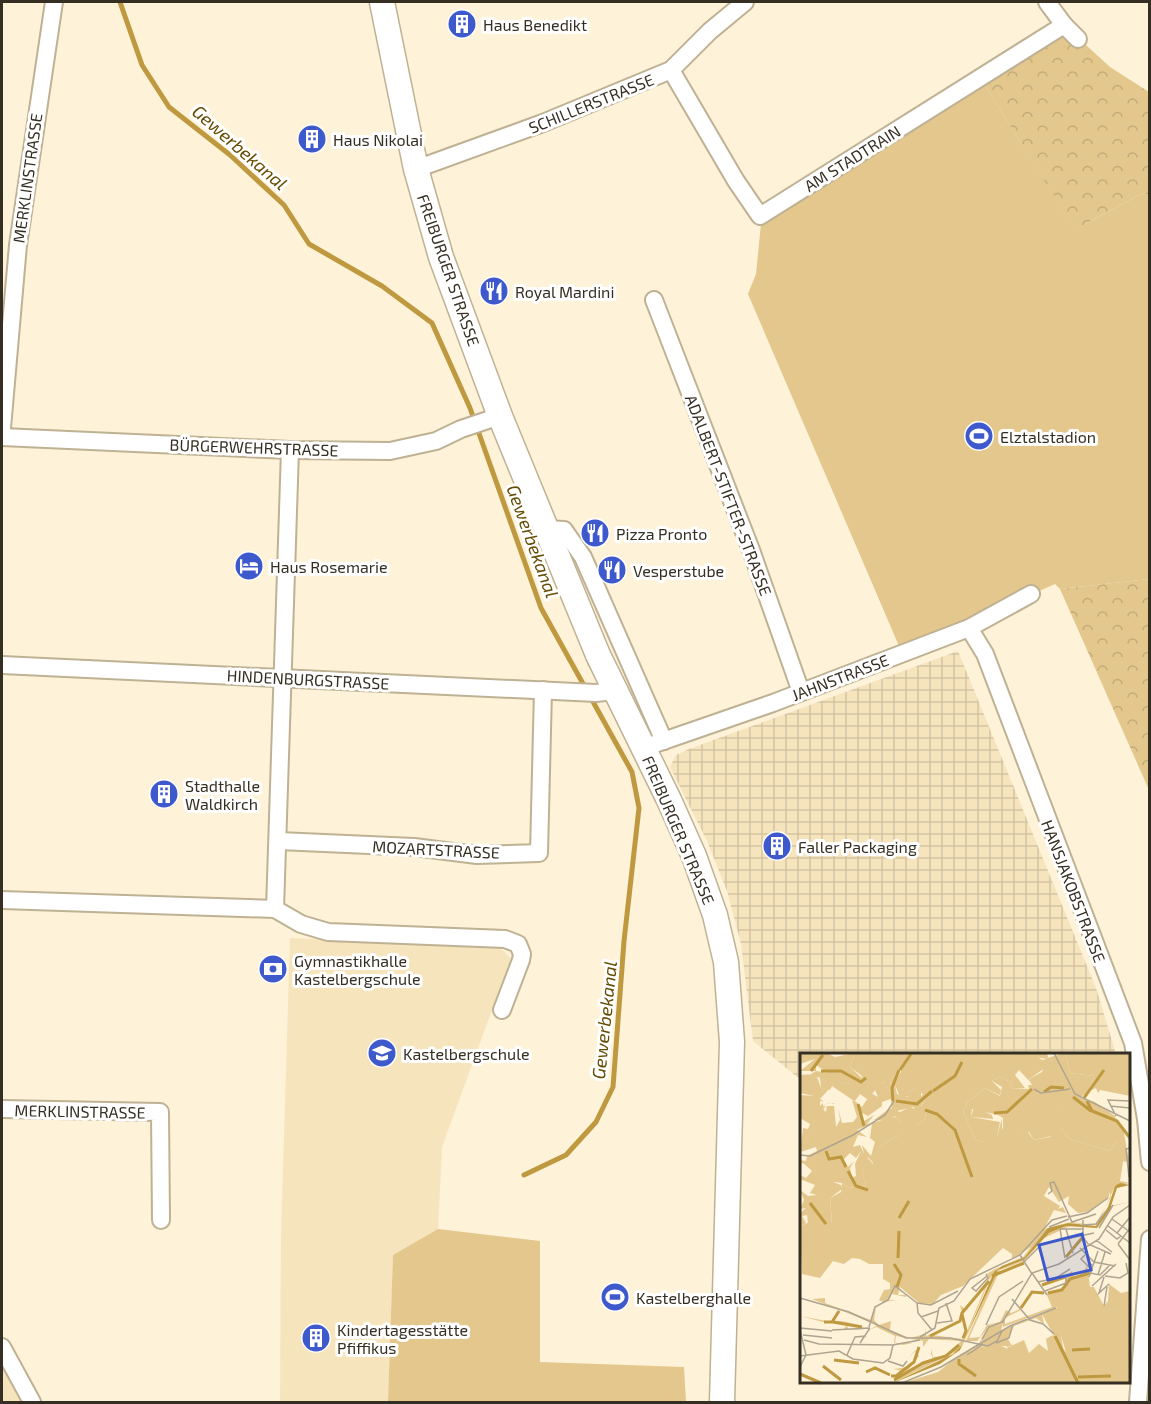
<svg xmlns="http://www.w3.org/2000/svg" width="1151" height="1404" viewBox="0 0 1151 1404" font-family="'Exo 2',sans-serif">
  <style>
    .built { fill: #f6e4bd }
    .industrial { fill: url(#industrial-grid) }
    .green { fill: #e3c78d }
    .forest { fill: url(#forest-crowns) }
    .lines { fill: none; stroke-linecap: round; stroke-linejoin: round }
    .stream { stroke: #bf993f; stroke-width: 5 }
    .street-casing { stroke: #bfb193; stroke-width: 20 }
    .secondary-casing { stroke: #bfb193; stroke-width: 27 }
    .street { stroke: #fff; stroke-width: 16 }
    .secondary { stroke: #fff; stroke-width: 24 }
    .labels { text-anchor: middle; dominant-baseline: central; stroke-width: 6; stroke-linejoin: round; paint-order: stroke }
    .poi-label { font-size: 16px; fill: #352f23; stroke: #fff; text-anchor: start }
    .street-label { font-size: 16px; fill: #352f23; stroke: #fff }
    .water-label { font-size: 18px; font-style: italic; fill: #664c02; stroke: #fff }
    .inset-river { fill: none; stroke: #bf993f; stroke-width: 3 }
    .inset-road { fill: none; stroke: #aea490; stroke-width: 1.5 }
    .view { fill: #3e59cc; fill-opacity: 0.15; stroke: #3e59cc; stroke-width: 3 }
    .inset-edge { fill: none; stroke: #352f23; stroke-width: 3 }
  </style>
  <defs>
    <pattern id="industrial-grid" width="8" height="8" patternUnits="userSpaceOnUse" patternTransform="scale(1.5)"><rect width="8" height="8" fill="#f6e4bd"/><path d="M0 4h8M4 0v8" fill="none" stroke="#d4c4a2"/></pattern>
    <pattern id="forest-crowns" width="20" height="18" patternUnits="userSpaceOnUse" patternTransform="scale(1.5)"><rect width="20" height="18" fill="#e3c78d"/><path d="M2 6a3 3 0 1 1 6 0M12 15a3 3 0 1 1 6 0" fill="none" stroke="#c3ab79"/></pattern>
  </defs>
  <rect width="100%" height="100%" fill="#fef2d8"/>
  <g class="built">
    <polygon points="290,938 497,945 511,958 442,1147 438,1229 393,1255 388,1402 280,1402 281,1235"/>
    <polygon points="2,1347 32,1402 2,1402"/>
  </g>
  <polygon class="industrial" points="958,651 1096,988 1116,1054 802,1054 801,1080 753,1041 741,944 727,891 707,841 670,767 676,755 689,749"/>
  <g class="green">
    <polygon points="981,79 1076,231 1085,224 1143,193 1149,195 1149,579 1060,589 1055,584 902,653 748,294 756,274 761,224"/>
    <polygon points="438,1229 540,1241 540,1362 684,1367 686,1402 388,1402 393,1255"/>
  </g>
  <g class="forest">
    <polygon points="1064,25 1110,67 1149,92 1149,195 1143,193 1085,224 1076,232 981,79"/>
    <polygon points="1149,579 1150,579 1149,790 1060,589"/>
  </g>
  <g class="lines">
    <polyline class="stream" points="120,2 142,65 169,107 230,155 284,205 309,244 382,286 432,323 470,408 541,608 632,772 639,808 624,941 613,1087 596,1122 566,1155 524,1175"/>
    <g class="street-casing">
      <g id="street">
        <polyline points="1064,25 1078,39"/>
        <polyline points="671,70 736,181 760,216 1064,25 1047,2"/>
        <polyline points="416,169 543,123 671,70 710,31 745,2"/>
        <polyline points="654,300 751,550 801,692"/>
        <polyline points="2,428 18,245 54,2"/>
        <polyline points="2,437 290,450 390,451 436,441 461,429 500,416"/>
        <polyline points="546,529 564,530 583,557 664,741"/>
        <polyline points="969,628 985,654 1133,1043 1146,1119 1150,1162"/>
        <polyline points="2,665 596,693 614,691"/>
        <polyline points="643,748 773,703 969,628 1031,594"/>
        <polyline points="279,841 414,847 477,855 539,853 543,690"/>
        <polyline points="2,900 275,909 301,924 328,932 505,939 518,944 522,954 521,960 502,1010"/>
        <polyline points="275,909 290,450"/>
        <polyline points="2,1109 160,1112 161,1220"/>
        <polyline points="2,1347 32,1402"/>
        <polyline points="1138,1402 1150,1239"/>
      </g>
    </g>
    <g class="secondary-casing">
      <polyline id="secondary" points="382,2 416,169 441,257 500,416 598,655 669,800 694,856 715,915 726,962 732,1042 722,1402"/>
    </g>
    <use href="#street" class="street"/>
    <use href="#secondary" class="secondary"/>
  </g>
  <defs>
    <g id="building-disc" transform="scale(1.5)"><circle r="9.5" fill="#3e59cc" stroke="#fff"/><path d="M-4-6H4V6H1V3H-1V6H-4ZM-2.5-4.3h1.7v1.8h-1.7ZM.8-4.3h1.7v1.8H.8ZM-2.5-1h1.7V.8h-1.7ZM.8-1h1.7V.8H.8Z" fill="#fff"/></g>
    <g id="restaurant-disc" transform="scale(1.5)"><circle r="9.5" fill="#3e59cc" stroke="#fff"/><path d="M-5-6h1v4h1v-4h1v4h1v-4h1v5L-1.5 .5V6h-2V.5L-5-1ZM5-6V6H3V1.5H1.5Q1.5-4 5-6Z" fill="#fff"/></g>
    <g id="stadium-disc" transform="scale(1.5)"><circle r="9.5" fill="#3e59cc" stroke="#fff"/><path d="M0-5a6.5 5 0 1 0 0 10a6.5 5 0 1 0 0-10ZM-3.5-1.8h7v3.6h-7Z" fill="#fff"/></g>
    <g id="hotel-disc" transform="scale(1.5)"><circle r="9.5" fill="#3e59cc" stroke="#fff"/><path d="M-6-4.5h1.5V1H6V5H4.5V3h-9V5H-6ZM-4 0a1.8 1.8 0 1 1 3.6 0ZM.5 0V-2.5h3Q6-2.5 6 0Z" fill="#fff"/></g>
    <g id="bank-disc" transform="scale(1.5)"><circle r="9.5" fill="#3e59cc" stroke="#fff"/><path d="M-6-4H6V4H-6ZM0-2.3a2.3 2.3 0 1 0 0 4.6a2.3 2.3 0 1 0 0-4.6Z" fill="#fff"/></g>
    <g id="school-disc" transform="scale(1.5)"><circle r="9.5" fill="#3e59cc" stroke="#fff"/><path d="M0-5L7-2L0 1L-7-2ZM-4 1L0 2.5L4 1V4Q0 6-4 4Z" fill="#fff"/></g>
  </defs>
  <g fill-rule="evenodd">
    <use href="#building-disc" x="462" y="24"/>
    <use href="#building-disc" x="312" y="139"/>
    <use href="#restaurant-disc" x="494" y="291"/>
    <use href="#stadium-disc" x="979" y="436"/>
    <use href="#restaurant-disc" x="595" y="533"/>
    <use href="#hotel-disc" x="249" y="566"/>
    <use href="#restaurant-disc" x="612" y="570"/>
    <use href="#building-disc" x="164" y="794"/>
    <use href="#building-disc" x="777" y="846"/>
    <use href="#bank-disc" x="273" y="969"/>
    <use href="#school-disc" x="382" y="1053"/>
    <use href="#stadium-disc" x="615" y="1297"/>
    <use href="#building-disc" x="316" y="1338"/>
  </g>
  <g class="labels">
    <g class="poi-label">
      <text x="483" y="24">Haus Benedikt</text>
      <text x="333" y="139">Haus Nikolai</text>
      <text x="515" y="291">Royal Mardini</text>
      <text x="1000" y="436">Elztalstadion</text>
      <text x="616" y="533">Pizza Pronto</text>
      <text x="270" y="566">Haus Rosemarie</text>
      <text x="633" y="570">Vesperstube</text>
      <text x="185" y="785">Stadthalle<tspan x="185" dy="18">Waldkirch</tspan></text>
      <text x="798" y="846">Faller Packaging</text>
      <text x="294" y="960">Gymnastikhalle<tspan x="294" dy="18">Kastelbergschule</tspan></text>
      <text x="403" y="1053">Kastelbergschule</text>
      <text x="636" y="1297">Kastelberghalle</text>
      <text x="337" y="1329">Kindertagesstätte<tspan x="337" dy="18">Pfiffikus</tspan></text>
    </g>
    <g class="street-label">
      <text transform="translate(591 103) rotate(-22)">SCHILLERSTRASSE</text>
      <text transform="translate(852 158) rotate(-32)">AM STADTRAIN</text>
      <text transform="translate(27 178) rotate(-82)">MERKLINSTRASSE</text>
      <text transform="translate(449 270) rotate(71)">FREIBURGER STRASSE</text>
      <text transform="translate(254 447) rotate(2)">BÜRGERWEHRSTRASSE</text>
      <text transform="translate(729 495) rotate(69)">ADALBERT-STIFTER-STRASSE</text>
      <text transform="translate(840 677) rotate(-21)">JAHNSTRASSE</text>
      <text transform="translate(308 679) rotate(3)">HINDENBURGSTRASSE</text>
      <text transform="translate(679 830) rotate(67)">FREIBURGER STRASSE</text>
      <text transform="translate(436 849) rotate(3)">MOZARTSTRASSE</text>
      <text transform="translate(1074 891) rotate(69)">HANSJAKOBSTRASSE</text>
      <text transform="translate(80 1111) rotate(1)">MERKLINSTRASSE</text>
    </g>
    <g class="water-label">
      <text transform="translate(240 147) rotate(41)">Gewerbekanal</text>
      <text transform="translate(533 541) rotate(70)">Gewerbekanal</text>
      <text transform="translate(604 1020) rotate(-84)">Gewerbekanal</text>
    </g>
  </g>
  <g transform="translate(800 1053)">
    <rect width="330" height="330" fill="#fef2d8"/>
    <path d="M0,0H26L35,4L55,0L50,14L64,27L60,32L43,30L16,12V18H0L15,6L0,11ZM233,0H248L247,5L265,0L270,20L294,23L288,41L279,44L295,49L315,63L316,67L311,65L323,75L329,108L324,109L316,89L309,98L270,86L261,76L269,66L259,57L245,71L256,78V82L234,87L229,79L218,81L212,72L203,76V65L198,62L172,56L171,64L200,69L197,84L183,89L176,87L163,59L167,50L185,35L200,43L202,34L192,28L200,24L213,30L211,35L229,36L228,32H232L229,26L242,19L247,6L235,4ZM105,11L94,27L97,41L108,44L107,40L114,36L121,39V44L129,40L121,53L127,56L125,66L116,72L114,54L92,59L91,46L82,49V53L68,63L58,58L64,68L74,62L67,71L96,64L102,69L99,82L80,93L74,111L68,104L62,120L66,132L49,135L42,130L33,129L41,132L42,136L30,145L32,171L8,170L7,162L2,163L6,170L0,173V160L6,155L0,156L4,147L0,137L8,143L17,142L10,140L0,133L10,140L15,132L0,126V122L6,125L12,118L3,110L0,112V107L6,108L7,103L17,98L16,94L0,99L3,75L8,76L10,71L0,65V42L14,43L0,40V22L16,21L21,35L29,36L20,46L24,49L20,48V53L23,50V53L26,51L29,50H33L35,51H37L42,44L37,51H34L31,50L26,51L23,54L27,53L23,56L26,59L27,53H34L36,74L40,67L38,55L42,70L53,69L57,64L52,47L54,48L56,44L60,41L55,48L62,54L71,40L78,44L75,37L84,28L89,40L91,26ZM72,70L70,85L75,89L71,103L62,92L64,101L60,92L53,94L58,82L67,84L57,77ZM61,98L55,111L56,123L52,125L50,115L54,108L48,114L43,107L50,100L56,105ZM189,228L163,291L157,298L93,330L101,318L94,316L108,314L117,303L115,298L108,306L115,297L119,303L105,321L133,305L131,301V296L133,304L146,303L161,288L129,286L123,294V288L96,283L95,290H113L103,292V305V292L94,290L95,283L76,274L70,277L77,272L40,257L34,268H42L59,272L66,276L43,277L47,272L48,276H64L58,272L23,269L0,263L32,269L39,257L12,246L25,245V250L71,267L76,254L74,267L79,272L91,268L90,277L110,285L125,281V274L126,283L153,272L132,282L162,286L166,277L160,252L165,256ZM184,234L185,235L167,278L163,260ZM257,255L264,301L242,261L244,271L236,265L214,273L208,286L212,293H182L174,300L167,302L177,292L161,301L179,290L190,273L203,270L201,278L227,266Z" fill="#e3c78d" fill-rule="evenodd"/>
    <path d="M55,0H233L242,7L247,6L243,2L248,3L245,15L229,26L233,32L219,17L215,22L225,35H211L213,30L200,24L192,28L201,37L200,42L210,47L185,35L167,50L163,59L176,87L183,89L187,82L184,74L188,83L197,84L202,65V76L214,67L218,81L227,78L234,87L250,84L256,78L246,75L245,70L250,60L259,57L270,62L269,73L261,76L270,86L309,98L316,89L324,103L320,128L330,130L315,133L297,172L268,170L251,175L225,204L199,215L188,228L187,221L195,216L223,204L231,194L212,206V201L203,195L163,233L141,242L133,251L119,250L100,234L98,242H106V244L92,241L89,247H97L83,249L79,247L84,237L90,236V230L83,226V211H69L60,206L52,205L44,211L33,208L20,225L2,221L0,173L7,170H32L30,145L41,139L42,130L49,135L66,132L62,120L67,104L73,111L80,93L99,82L97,76L102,69L95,63L89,68L74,67L90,55L100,59L110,54L119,58L116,72L125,66L127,57L121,54L128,41L120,45L123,41L114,36L107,40L109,43L100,44L95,32L92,35L105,11L91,26L89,41L84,28L67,46L60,41L54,48L32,33L30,37L21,35L20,25L11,21L16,18L30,20L43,30L61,31L62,23L50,14ZM249,134L259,149L269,143L268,151L278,160L289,159L309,144V139L311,144L295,172L271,169L244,176L254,157L266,160L263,154L258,156L260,153L244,143ZM265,0H330V43L300,37L298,40L296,35L289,38L294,23L270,20ZM174,54L192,62L193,66L171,64ZM270,173L244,185L224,208L200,217L169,285L180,284L187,272L200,269L206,257L211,260L220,256L221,257L205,265V271L252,254L246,240L264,234L266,223L272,218L274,224L282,223L287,212L290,234H294L304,253L308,248L309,231L321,240L330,238V330H103L138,319L161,301L184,293L201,289L197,291L208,296L205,289L209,286L205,289L209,294L224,287L229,300L239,291L248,298L246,286L253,282L266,299L256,266L257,254L203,274V270L191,272L177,288H166L195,221L202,214L225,206L242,185L249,180L266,173H270L283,175Z" fill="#e3c78d" fill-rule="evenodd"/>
    <path d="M320,130L330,132L317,135L311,153L330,149L313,153L297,175L266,173L249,180L225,206L198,217L160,297L140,311L93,330L153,301L163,291L194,219L202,213L225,204L248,175L268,170L296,173L308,154L315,133Z" fill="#bf993f"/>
    <path class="inset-river" d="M100,17L111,1M11,18L23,2M21,18H41L61,29L66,25M133,38L155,23L162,9M244,39L251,34L264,35M273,44L291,58M284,45L304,17M93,48L92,35L99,17M96,48L117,51L132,38M287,48L292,58L317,68L330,85M58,51L64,73M125,57L137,61L155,77L172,124M194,60L207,59L232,36M26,98L29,106L41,104L46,114M48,118L56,133L68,137M10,150L26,171M99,165L109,148M266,204L282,185M98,205L99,178M94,211L101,222L97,234M192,223L224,210M242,232L265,224M248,240L262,237L270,226L290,220M221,255L232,239L244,240M162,261L166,278L163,285M24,269H32L39,258M33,269L62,274M130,283L160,268L162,260L189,228M255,283L278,330M272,297L290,296M159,306V311L176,323M34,307L59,310M23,313L41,327M66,319L75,315L90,322M0,321L21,330M91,323H96L114,309L119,294M278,324L311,323M94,327L123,310L146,303L159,292"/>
    <path class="inset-road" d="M254,0L275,41L330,68M234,36L241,40L270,36M310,53L330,55M316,63L308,47L330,48M0,102L10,103L53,82L85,62L94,48M329,124L326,96L330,95M248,141L252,138L250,130L254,129L272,169L296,161M268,164L287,160L308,145M312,166L330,179M283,167V184L288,191L311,201M283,172L296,171L306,158M308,173L330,190M249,174L269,166M299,175L313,152M266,176L273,200M306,177L317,186L321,183M317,180L330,164M296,187L312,199M318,191L330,175M318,191L330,207M280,195L294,209L315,213M220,202L232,221M285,202L281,206L289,214L292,211M265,205L260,176H283M224,209L242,191L294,180M232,220L247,242M290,220L300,222L309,213M186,221L188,225L176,238L172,235L187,223M298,222L305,199M305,223L320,225L328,220L326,210M289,224L298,198M304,224L299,240L309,231M238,229L256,225L270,216M292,233L316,211M245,238L266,230V223M0,245L49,259L106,285H150L188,293L197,288L202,278M212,246L230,267L243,271L254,281M117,250L131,252L158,238M117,250L118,260L132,277M304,253L307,234M121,264L138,258M137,270L152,268L146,250M202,270L232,220L259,211L299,186L313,164L330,152M186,272L199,244L223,228M69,274L75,254L88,247L95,233L117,250M0,275L32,278M0,277L6,302L0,314M32,277L70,275M3,282L32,285M120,284L135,275L139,255L154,248L170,226L220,202L252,167L267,163M182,286L189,274L202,269M4,287L19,291L93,292M60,290L70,275M196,290L209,285L213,271M47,302L55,284L66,283M167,302L182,292M0,303L39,298L53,306L83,310L90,305L93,292L120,287M88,308L103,313L107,308M102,330L141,314L210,273L256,255"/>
    <path class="view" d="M282,181L291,217L248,227L239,192Z"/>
    <rect width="330" height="330" class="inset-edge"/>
  </g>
  <rect width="1151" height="1404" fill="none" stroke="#352f23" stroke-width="6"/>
</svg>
